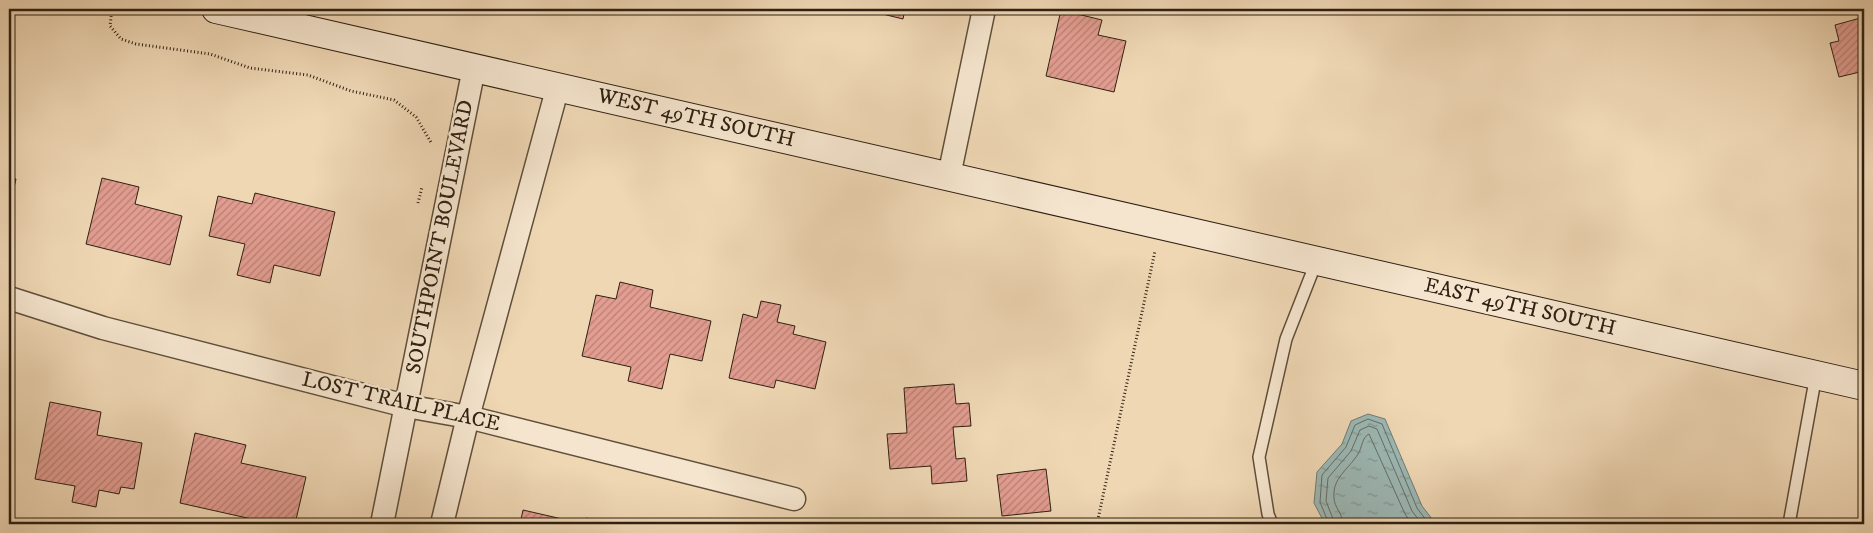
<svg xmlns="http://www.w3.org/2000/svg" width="1873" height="533" viewBox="0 0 1873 533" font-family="'IM FELL DW Pica',serif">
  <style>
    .water { fill: url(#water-ripples); stroke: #707b74 }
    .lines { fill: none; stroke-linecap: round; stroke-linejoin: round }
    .shore { stroke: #666c64; stroke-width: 1 }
    .building { fill: url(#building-hatch); stroke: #2f2012 }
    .lane-casing { stroke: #5f4e3a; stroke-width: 14 }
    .street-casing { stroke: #5f4e3a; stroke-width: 25 }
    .secondary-casing { stroke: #2f2012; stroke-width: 30 }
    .path { stroke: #2f2012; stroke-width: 3; stroke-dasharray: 1 2.5; stroke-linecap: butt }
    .lane { stroke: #f5e5ce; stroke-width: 11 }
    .street { stroke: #f5e5ce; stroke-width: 22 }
    .secondary { stroke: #f5e5ce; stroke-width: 28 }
    .labels { text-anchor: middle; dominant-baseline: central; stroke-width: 5; stroke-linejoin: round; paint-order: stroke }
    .street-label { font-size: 21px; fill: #2f2012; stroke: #f5e5ce }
  </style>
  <defs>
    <pattern id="water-ripples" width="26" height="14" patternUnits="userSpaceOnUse" patternTransform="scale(1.25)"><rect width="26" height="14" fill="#9cb8b5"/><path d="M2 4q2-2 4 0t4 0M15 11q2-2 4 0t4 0" fill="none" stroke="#809592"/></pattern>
    <pattern id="building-hatch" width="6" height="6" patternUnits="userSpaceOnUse" patternTransform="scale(1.25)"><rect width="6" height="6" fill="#e39d91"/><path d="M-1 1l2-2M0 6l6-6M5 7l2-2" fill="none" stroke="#b88075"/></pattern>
  </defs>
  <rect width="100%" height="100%" fill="#efd7b4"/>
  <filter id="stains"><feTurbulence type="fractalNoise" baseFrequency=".004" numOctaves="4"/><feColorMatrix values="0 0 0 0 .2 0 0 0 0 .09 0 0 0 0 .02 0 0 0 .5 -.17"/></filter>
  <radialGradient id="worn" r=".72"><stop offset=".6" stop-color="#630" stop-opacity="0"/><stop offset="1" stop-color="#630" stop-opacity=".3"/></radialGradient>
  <polygon class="water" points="1368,414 1385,419 1422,506 1436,524 1325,524 1314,503 1317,472 1342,444 1351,421"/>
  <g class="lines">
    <g class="shore">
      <polyline points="1329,524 1320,502 1322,475 1346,447 1355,425 1368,419 1382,424 1417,508 1429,524"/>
      <polyline points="1335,524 1326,501 1328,478 1351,451 1360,430 1369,426 1377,429 1412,511 1422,524"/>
      <path d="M1343,524C1343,514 1334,507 1334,498C1332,478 1348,470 1358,454C1362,448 1362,437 1369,434L1405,514L1412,524"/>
    </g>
  </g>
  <g class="building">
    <polygon points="862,9 905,9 903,19"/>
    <polygon points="1061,10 1102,20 1098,35 1126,41 1114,92 1046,76"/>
    <polygon points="1864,17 1864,71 1839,77 1830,43 1839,41 1835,25"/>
    <polygon points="9,177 16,179 9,209"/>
    <polygon points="102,178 139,187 135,204 182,216 170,265 86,244"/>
    <polygon points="255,193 335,212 320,276 274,265 270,283 237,275 245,244 209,236 218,196 252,204"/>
    <polygon points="620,282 653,290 650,307 711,321 702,361 670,354 662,389 628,381 631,367 582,356 596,295 616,299"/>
    <polygon points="761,301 781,305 777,322 795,326 793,334 826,342 815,389 776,380 774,388 729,378 743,314 757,318"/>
    <polygon points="954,384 956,404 969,403 971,426 953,427 956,459 965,458 967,481 932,484 931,466 890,469 887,434 907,433 904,388"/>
    <polygon points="50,402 101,412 97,435 142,443 134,489 121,487 119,494 99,490 96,507 72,502 75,486 35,479"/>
    <polygon points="195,433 246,445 241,463 306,477 295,524 274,524 180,503"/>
    <polygon points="1046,469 1051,511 1002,516 997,475"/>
    <polygon points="523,510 584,524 520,524"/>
    <polygon points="586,518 613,524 585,524"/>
  </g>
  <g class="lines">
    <g class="lane-casing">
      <g id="lane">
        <polyline points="1272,524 1268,514 1259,457 1286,339 1317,260"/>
        <polyline points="1789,524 1816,375"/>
      </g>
    </g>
    <g class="street-casing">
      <g id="street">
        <polyline points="949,176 984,9"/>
        <polyline points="9,298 103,328 406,406 468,417 794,499"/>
        <polyline points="382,524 474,68"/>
        <polyline points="442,524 468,417 558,86"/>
      </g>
    </g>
    <g class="secondary-casing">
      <polyline id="secondary" points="216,9 1864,386"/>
    </g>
    <g class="path">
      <polyline points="112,9 110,26 121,39 136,44 210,54 250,68 308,75 351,91 394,100 416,117 432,144"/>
      <polyline points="418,203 422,187"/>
      <polyline points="1097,524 1155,251"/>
    </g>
    <use href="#lane" class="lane"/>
    <use href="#street" class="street"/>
    <use href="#secondary" class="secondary"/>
  </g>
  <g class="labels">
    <g class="street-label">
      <text transform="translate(696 118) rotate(13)">WEST 49TH SOUTH</text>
      <text transform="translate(440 237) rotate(-79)">SOUTHPOINT BOULEVARD</text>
      <text transform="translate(1520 307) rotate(13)">EAST 49TH SOUTH</text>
      <text transform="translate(401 402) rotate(13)">LOST TRAIL PLACE</text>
    </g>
  </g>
  <rect width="1873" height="533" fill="none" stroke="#efd7b4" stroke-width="30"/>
  <rect x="10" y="10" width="1853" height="513" fill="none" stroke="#2f2012" stroke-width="2.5"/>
  <rect x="15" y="15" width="1843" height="503" fill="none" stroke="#2f2012"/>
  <rect width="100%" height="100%" filter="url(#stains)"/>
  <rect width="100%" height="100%" fill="url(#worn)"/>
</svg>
